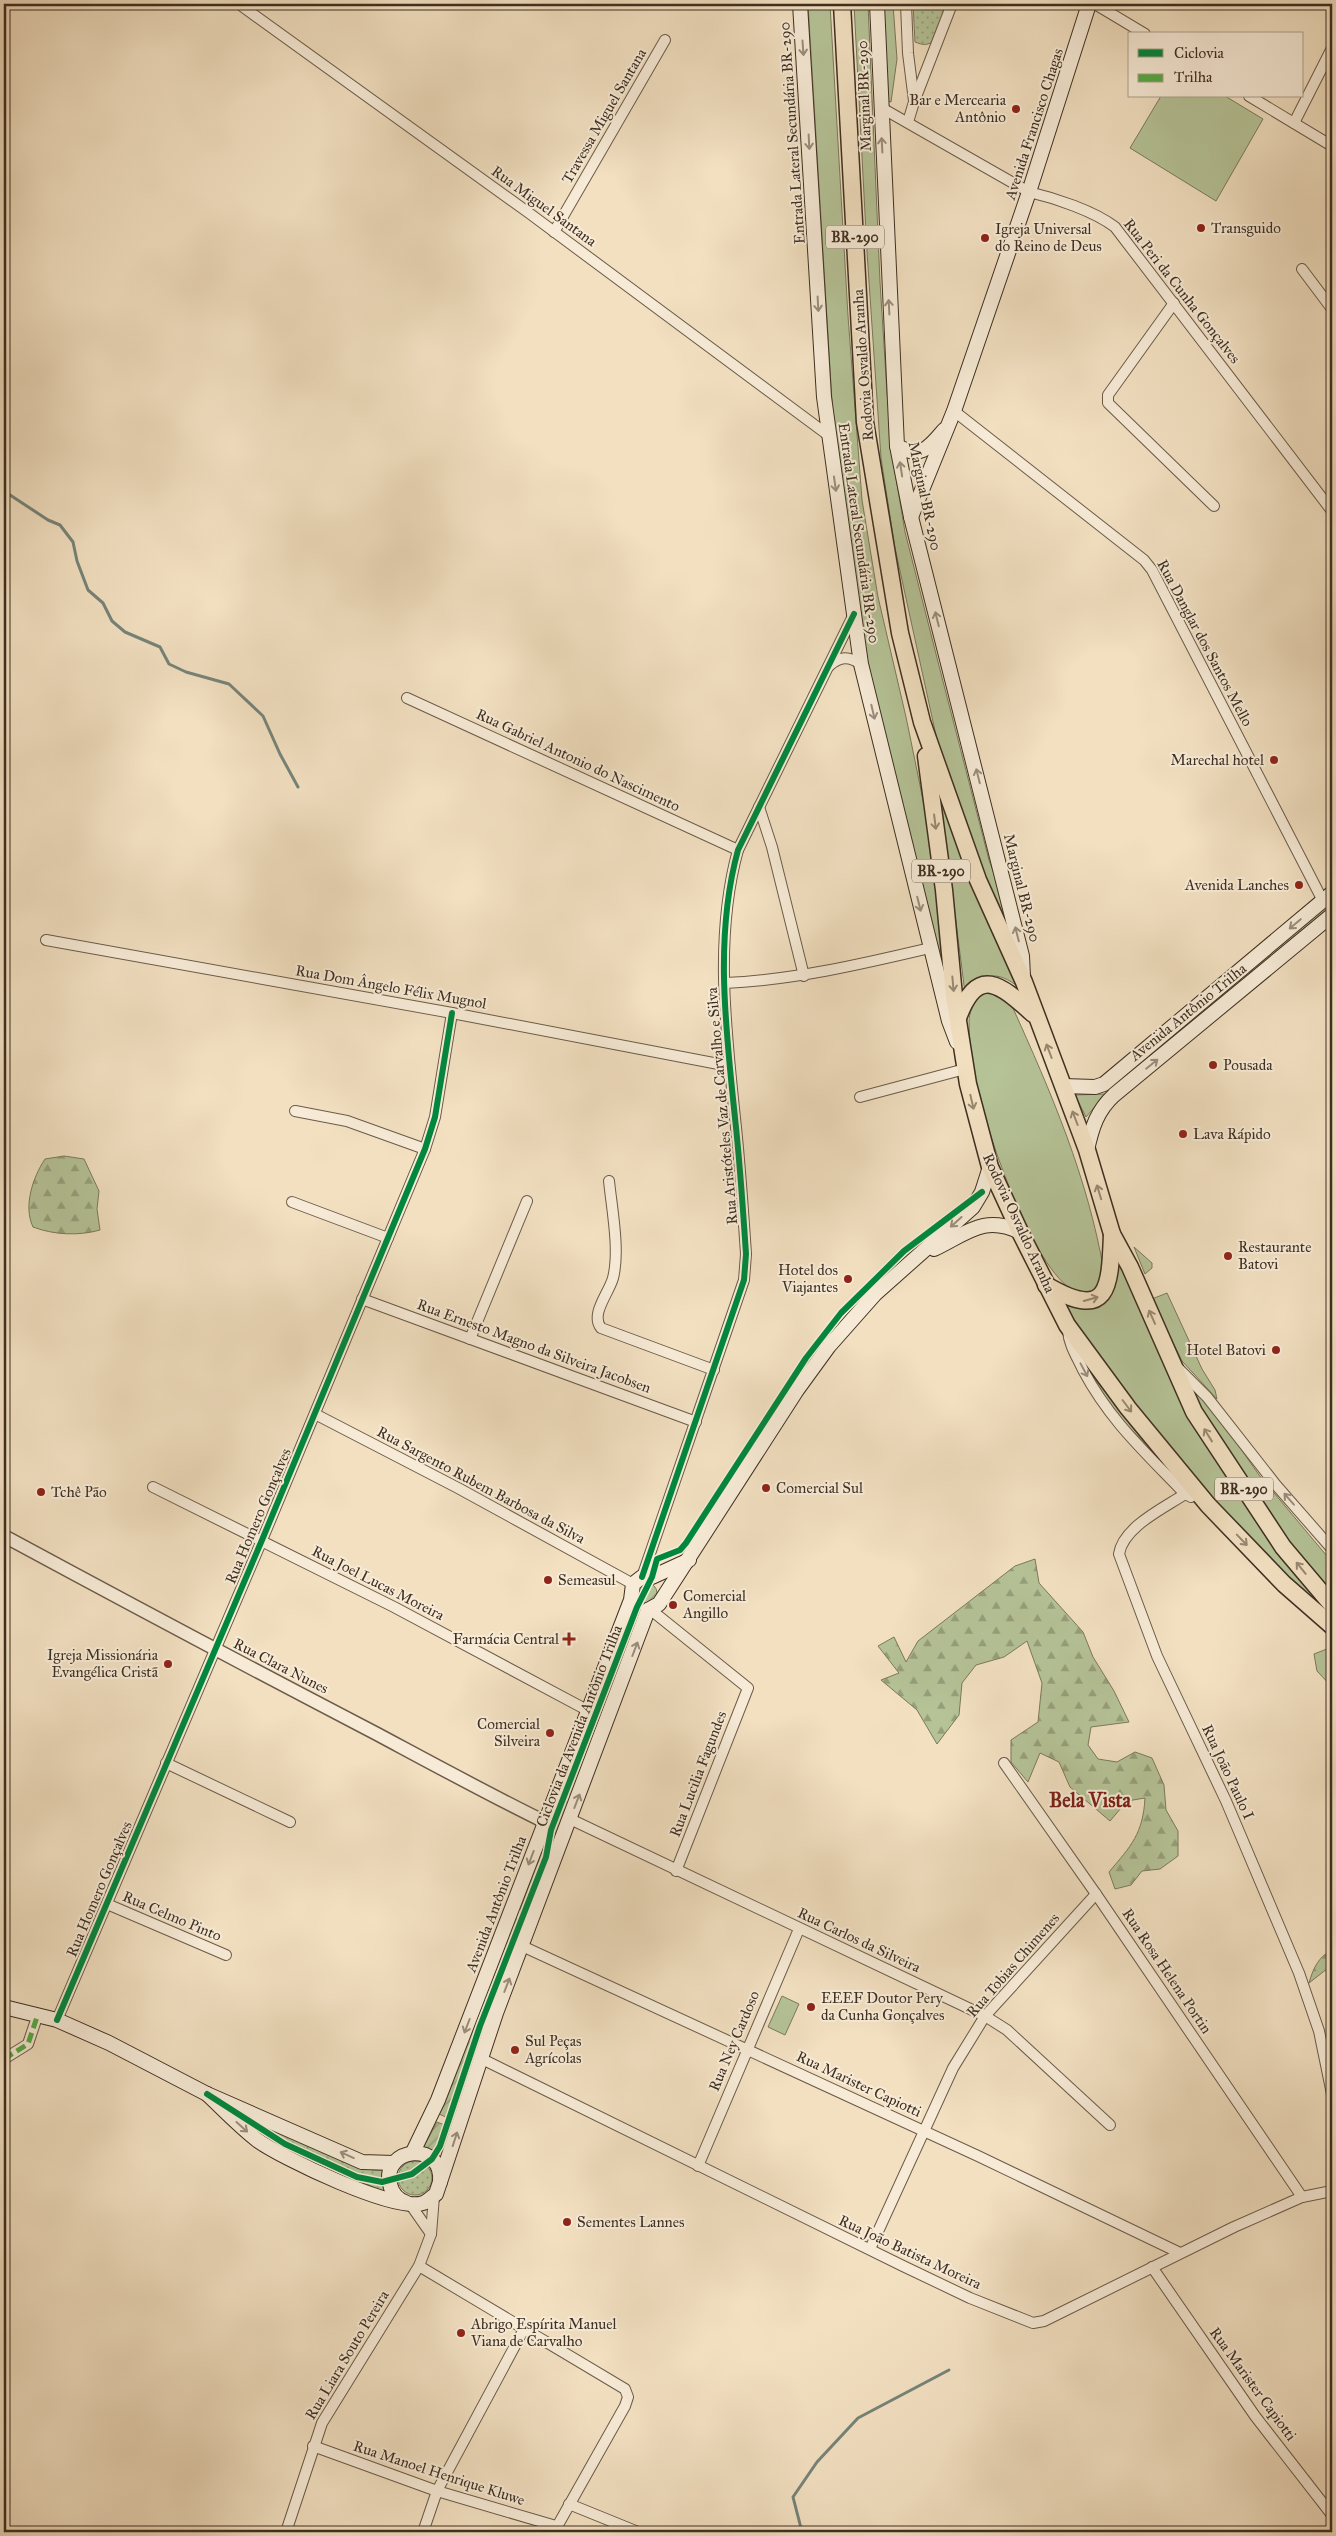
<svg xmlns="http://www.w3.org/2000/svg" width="1336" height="2536" viewBox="0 0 1336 2536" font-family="'IM FELL Great Primer',serif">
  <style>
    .grass { fill: #b5c397; stroke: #7a795c }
    .forest { fill: url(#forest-firs); stroke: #7a795c }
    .park { fill: url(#park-dots); stroke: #7a795c }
    .garden { fill: url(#garden-furrows); stroke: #7a795c }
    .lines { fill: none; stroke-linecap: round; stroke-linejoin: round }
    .stream { stroke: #76847a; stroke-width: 3 }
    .minor-casing { stroke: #6b5b49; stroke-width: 12 }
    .tertiary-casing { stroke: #6b5b49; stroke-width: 15 }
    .secondary-casing { stroke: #3e2f21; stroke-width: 16 }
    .trunk-casing { stroke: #3e2f21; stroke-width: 19 }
    .minor { stroke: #f7ebd7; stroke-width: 10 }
    .tertiary { stroke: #f7ebd7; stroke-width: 12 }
    .secondary { stroke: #f7ebd7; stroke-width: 14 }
    .trunk { stroke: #f2e0c1; stroke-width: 16 }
    .quiet { stroke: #55ab43; stroke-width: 5; stroke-dasharray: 10 5; stroke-linecap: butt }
    .cycleway-casing { stroke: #f7ebd7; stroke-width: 9 }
    .cycleway { stroke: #00873e; stroke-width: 6 }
    .oneway { stroke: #9a8d7c }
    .oneway2 { stroke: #988871 }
    .poi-dot { fill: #8f2418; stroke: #f7ebd7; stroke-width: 2 }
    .labels { text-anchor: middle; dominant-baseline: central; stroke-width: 4; stroke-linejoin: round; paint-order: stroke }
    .shield { fill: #f7ebd7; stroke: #766758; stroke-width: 1 }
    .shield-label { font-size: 14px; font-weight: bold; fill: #3e2f21 }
    .street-label { font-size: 15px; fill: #3e2f21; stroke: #f7ebd7 }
    .poi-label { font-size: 15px; fill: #3e2f21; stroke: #f7ebd7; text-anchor: start }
    .district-label { font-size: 20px; font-weight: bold; fill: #7a1f14; stroke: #f7ebd7 }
  </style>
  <defs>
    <pattern id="forest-firs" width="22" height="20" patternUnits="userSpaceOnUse" patternTransform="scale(1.25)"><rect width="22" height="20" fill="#b5c397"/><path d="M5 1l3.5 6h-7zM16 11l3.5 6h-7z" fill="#959f7b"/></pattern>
    <pattern id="park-dots" width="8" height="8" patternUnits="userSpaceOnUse" patternTransform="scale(1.25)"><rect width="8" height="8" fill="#b5c397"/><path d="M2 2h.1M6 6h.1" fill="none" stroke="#959f7b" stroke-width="1.8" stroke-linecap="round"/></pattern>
    <pattern id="garden-furrows" width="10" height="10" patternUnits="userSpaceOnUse" patternTransform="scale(1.25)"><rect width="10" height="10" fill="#b5c397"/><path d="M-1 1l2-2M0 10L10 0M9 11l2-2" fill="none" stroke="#959f7b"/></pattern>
  </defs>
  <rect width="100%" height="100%" fill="#f2e0c1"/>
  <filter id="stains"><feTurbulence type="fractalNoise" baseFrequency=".004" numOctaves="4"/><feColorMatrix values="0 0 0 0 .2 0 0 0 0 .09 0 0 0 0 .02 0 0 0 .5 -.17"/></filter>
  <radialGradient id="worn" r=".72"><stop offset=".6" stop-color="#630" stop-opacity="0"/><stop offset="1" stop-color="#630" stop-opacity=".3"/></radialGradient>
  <g class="grass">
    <polygon points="808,4 830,4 848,316 862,500 878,597 906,717 930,834 948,991 903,815 858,622 835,451"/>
    <polygon points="854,4 868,4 880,282 887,393 896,478 905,532 937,658 989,860 1006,906 1016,949 999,914 941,758 895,548 881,458 867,252"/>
    <polygon points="880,4 893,4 897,59 891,102 885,100"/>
    <polygon points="1161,96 1225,96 1263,119 1216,201 1130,148"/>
    <path d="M940,796L1023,991C1001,971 984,970 965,993Z"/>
    <polygon points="1332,900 1332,905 1119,1082 1116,1079"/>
    <path d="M989,991L1005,996L1012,1006C1051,1092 1088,1178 1104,1272C1101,1281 1096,1296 1083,1294C1041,1289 992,1147 983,1108C975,1081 969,1050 969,1022C969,1013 973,1004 977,996Z"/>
    <polygon points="1106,1094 1086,1117 1075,1095"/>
    <polygon points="1134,1247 1152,1263 1152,1268 1145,1274"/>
    <polygon points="1116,1250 1176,1389 1332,1615 1289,1584 1213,1501 1096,1355 1066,1306 1090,1309 1098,1306"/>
    <polygon points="1167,1293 1202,1369 1215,1390 1217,1399 1182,1361 1152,1299"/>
    <polygon points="1078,1350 1182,1481 1111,1409"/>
    <polygon points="1185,1380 1216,1413 1259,1475 1332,1562 1332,1597 1310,1572 1229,1461"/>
    <polygon points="1332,1647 1332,1687 1317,1671 1314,1654"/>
    <polygon points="782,1996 799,2004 785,2035 768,2027"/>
  </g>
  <g class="forest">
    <path d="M64,1156L84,1159L99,1191L97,1209L100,1230C79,1236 54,1235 33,1227C23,1206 33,1177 45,1159Z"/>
    <path d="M1035,1559L1039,1583L1083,1632L1093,1657L1114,1691L1129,1722L1091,1727L1088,1745L1098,1759L1117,1762L1135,1752L1152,1758L1164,1785L1166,1810L1178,1831V1856L1160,1869L1142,1871L1131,1885L1115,1889L1109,1872C1131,1846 1143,1834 1145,1798L1127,1801L1110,1821L1070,1787L1059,1762L1040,1753L1028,1782L1011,1762V1740L1038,1722L1042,1683L1027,1641L1004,1657L976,1665L962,1683L959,1715L937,1744L917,1710L881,1680L899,1673L878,1646L894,1637L906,1662L918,1641L1015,1566Z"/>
    <path d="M1332,1950V1965L1309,1983C1313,1969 1318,1957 1332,1950Z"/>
  </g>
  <g class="park">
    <path d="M913,4H946L934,41C926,46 923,45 915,42Z"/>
    <polygon points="252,2119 355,2166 373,2170 384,2170 389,2194 276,2144"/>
    <circle cx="415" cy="2178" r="17"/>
  </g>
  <g class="garden">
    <circle cx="647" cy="1593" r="10"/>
    <polygon points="635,1613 639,1615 613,1685 609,1683"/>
    <polygon points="605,1691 610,1693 571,1795 566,1793"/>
    <polygon points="566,1800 568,1804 549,1850 552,1829 563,1801"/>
    <polygon points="548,1833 544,1857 523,1910 520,1910"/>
    <polygon points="514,1918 519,1920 478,2026 448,2118 439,2114"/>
    <polygon points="437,2122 447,2126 435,2152 423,2148"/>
  </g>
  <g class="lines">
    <g class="stream">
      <polyline points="4,491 48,520 60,525 73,542 77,561 88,590 103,603 112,621 125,632 160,647 169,664 186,672 229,684 263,716 280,754 298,787"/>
      <polyline points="802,2532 793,2497 817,2462 858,2418 949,2370"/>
    </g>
    <g class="minor-casing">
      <g id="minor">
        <polyline points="239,4 529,213 828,435"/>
        <polyline points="906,4 908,53 914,101"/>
        <polyline points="1095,4 1145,34"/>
        <polyline points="1249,96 1332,146"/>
        <path d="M880,107L1029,192C1055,198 1094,211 1115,227L1332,511"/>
        <polyline points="908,122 914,102 952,4"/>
        <polyline points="1294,123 1332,48"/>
        <polyline points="554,232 665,40"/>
        <polyline points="1302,269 1332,309"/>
        <polyline points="1174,303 1108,395 1108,403 1214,506"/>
        <polyline points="954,411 1144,560 1152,570 1323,901"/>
        <path d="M829,666C840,656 849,656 861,664"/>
        <polyline points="407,698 738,850"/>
        <polyline points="759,807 772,847 804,976"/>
        <polyline points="46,940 452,1013 729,1066"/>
        <path d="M725,983C794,980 862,964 930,948"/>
        <polyline points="860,1097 965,1069"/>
        <polyline points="295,1111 347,1121 425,1149"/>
        <path d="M609,1181C612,1210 620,1251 613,1278C609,1293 590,1314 601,1328L714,1370"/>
        <polyline points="292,1202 388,1238"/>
        <polyline points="362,1299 696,1422"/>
        <path d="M1068,1331C1069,1345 1077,1357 1083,1370C1110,1421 1146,1453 1185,1494L1191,1497"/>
        <polyline points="470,1339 527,1201"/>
        <polyline points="1179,1369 1207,1397 1276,1485 1332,1549"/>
        <polyline points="315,1414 458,1488 633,1584"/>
        <polyline points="153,1487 394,1607 587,1710"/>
        <path d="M1185,1494C1164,1508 1123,1527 1119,1554L1157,1656L1226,1801L1299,1973L1319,2031L1332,2094"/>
        <path d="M642,1577L744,1280L746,1254C743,1209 740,1163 735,1118C726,1030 714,937 738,850L854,614"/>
        <polyline points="651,1610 748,1688 676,1871"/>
        <polyline points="166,1763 290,1822"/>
        <polyline points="1004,1763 1096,1894 1302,2197"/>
        <polyline points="570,1819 985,2016 1007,2030 1110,2125"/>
        <polyline points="107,1904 226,1955"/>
        <polyline points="522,1946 978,2156 1180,2253"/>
        <polyline points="57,2020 262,1540 425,1149 435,1117 452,1013"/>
        <polyline points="480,2058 903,2266 970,2298 1033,2323 1044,2321 1234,2227 1302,2197 1332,2191"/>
        <polyline points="4,2059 28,2044 38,2014"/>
        <polyline points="698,2166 799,1929"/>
        <polyline points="410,2204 431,2234"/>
        <polyline points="870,2249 953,2068 985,2016 1096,1894"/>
        <polyline points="419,2266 625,2389 628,2397 625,2406 554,2532"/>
        <polyline points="1152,2267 1255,2416 1332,2515"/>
        <polyline points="313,2446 437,2491 556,2526"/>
        <polyline points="569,2504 638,2532"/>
        <polyline points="286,2532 322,2423 419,2266 431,2234 434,2196"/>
        <polyline points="423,2532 437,2491 524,2329"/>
      </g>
    </g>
    <g class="tertiary-casing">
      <path id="tertiary" d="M4,1536C128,1603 252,1669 377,1734C433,1764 488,1794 545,1822"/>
    </g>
    <g class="secondary-casing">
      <g id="secondary">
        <polyline points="800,4 824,397 854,614 861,664 949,1021 957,1042"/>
        <polyline points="877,4 897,446 911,517 1022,956 1023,977"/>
        <path d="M897,446C921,459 929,448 944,430"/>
        <polyline points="911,517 954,411 1029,192 1089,4"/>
        <polyline points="1063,1086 1095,1087 1104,1084 1332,893"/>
        <path d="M1087,1150C1092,1127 1097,1111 1114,1095L1332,915"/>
        <path d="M934,1249C966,1234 984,1214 1020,1232"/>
        <polyline points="648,1610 659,1604 797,1390 829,1346 875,1294 973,1207 982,1192 990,1167"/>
        <polyline points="4,2007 57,2020 109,2043 207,2094 362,2162 394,2163"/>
        <path d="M207,2094C223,2109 239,2126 257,2140C282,2158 396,2213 423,2203C427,2202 432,2197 436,2194L496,2013L648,1610"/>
        <polyline points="413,2152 438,2100 631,1600 633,1584 642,1577 652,1577 689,1560"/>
        <path d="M407,2203C398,2200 392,2194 390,2184C381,2147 444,2140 440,2182"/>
      </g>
    </g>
    <g class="trunk-casing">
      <g id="trunk">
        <polyline points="842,4 865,422 900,633 922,722 978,880 1024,982 1087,1150 1112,1234 1130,1267 1194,1412 1283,1547 1332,1605"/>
        <polyline points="926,756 944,890 954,996 968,1084 990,1167 1020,1232 1067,1325 1128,1408 1208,1505 1284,1584 1332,1626"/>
        <path d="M958,1018C978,963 1002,986 1033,1014"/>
        <path d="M1046,1285C1109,1322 1110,1288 1112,1234"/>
      </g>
    </g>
    <use href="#minor" class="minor"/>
    <use href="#tertiary" class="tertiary"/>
    <use href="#secondary" class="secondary"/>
    <use href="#trunk" class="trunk"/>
    <polyline class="quiet" points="4,2059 28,2044 38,2014"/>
    <g class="cycleway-casing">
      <g id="cycleway">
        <path d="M642,1577L744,1280L746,1254C743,1209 740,1163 735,1118C726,1030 714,937 738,850L854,614"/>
        <polyline points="57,2020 262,1540 425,1149 435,1117 452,1013"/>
        <polyline points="207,2094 285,2144 357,2177 382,2182 412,2174 432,2159 440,2146 480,2026 546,1857 551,1830 637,1607 652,1577 657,1559 680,1550 686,1543 806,1358 841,1313 904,1251 982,1192"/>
      </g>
    </g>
    <use href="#cycleway" class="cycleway"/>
  </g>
  <defs><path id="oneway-shaft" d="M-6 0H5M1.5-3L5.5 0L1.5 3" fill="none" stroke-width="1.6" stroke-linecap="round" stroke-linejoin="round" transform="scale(1.25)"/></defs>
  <g class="oneway">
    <use href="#oneway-shaft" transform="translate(803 48) rotate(86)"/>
    <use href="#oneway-shaft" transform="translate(809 142) rotate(87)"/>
    <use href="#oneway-shaft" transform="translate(882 145) rotate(-93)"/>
    <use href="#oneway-shaft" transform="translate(818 304) rotate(87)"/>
    <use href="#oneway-shaft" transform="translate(889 307) rotate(-93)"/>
    <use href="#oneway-shaft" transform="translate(901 469) rotate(-99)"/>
    <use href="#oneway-shaft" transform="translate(835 484) rotate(82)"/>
    <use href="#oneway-shaft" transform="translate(937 619) rotate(-104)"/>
    <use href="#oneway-shaft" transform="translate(873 712) rotate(77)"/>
    <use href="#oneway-shaft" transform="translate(978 776) rotate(-104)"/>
    <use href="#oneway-shaft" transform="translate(919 904) rotate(76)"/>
    <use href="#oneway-shaft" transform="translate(1295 924) rotate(140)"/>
    <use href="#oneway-shaft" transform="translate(1017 934) rotate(-104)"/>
    <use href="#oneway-shaft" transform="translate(1152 1064) rotate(-39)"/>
    <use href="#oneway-shaft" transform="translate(956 1222) rotate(138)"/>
    <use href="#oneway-shaft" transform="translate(1084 1370) rotate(62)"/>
    <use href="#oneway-shaft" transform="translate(1289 1499) rotate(-131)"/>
    <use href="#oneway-shaft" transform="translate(635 1649) rotate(-69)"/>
    <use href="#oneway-shaft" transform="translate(577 1801) rotate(-69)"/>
    <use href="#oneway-shaft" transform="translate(531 1858) rotate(111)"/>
    <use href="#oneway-shaft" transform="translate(507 1985) rotate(-69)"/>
    <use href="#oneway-shaft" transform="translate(467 2026) rotate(111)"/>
    <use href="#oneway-shaft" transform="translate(242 2127) rotate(42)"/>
    <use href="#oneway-shaft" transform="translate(455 2139) rotate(-72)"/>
    <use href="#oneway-shaft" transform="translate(347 2155) rotate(-156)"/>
  </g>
  <g class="oneway2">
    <use href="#oneway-shaft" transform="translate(935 822) rotate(83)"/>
    <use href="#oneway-shaft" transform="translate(953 984) rotate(85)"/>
    <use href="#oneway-shaft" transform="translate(1049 1051) rotate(-111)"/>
    <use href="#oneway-shaft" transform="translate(972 1102) rotate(77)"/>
    <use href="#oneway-shaft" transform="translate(1075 1118) rotate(-111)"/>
    <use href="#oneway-shaft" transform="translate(1099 1192) rotate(-107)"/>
    <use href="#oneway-shaft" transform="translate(1091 1299) rotate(-16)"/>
    <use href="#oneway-shaft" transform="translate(1152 1317) rotate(-114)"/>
    <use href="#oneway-shaft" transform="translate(1127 1406) rotate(53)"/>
    <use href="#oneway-shaft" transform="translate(1208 1435) rotate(-122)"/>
    <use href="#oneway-shaft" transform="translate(1242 1540) rotate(46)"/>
    <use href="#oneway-shaft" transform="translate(1301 1568) rotate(-129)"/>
  </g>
  <g class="poi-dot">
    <circle cx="1016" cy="109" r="5"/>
    <circle cx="1201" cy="228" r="5"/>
    <circle cx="985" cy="238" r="5"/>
    <circle cx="1274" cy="760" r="5"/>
    <circle cx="1299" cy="885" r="5"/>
    <circle cx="1213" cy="1065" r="5"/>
    <circle cx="1183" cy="1134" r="5"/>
    <circle cx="1228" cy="1256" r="5"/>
    <circle cx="848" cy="1279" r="5"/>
    <circle cx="1276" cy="1350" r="5"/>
    <circle cx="766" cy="1488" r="5"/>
    <circle cx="41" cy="1492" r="5"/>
    <circle cx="548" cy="1580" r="5"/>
    <circle cx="673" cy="1605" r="5"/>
    <path d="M566.5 1631.5h5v5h5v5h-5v5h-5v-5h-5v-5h5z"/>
    <circle cx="168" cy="1664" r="5"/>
    <circle cx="550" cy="1733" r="5"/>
    <circle cx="811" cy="2007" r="5"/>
    <circle cx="515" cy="2050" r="5"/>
    <circle cx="567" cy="2222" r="5"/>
    <circle cx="461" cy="2333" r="5"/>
  </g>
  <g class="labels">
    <g class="shield">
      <rect x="826" y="225.5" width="58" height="23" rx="4"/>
      <rect x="912" y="859.5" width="58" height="23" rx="4"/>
      <rect x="1215" y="1477.5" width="58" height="23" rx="4"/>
    </g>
    <g class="shield-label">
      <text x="855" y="237">BR-290</text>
      <text x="941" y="871">BR-290</text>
      <text x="1244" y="1489">BR-290</text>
    </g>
    <g class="street-label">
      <text transform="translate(864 96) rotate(-92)">Marginal BR-290</text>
      <text transform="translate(604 116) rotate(-60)">Travessa Miguel Santana</text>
      <text transform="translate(1034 124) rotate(-72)">Avenida Francisco Chagas</text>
      <text transform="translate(792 133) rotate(-94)">Entrada Lateral Secundária BR-290</text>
      <text transform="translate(544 206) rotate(36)">Rua Miguel Santana</text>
      <text transform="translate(1182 291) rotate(52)">Rua Peri da Cunha Gonçalves</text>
      <text transform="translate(863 365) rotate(-94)">Rodovia Osvaldo Aranha</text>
      <text transform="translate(925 496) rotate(78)">Marginal BR-290</text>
      <text transform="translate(859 533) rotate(82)">Entrada Lateral Secundária BR-290</text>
      <text transform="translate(1205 643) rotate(62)">Rua Danglar dos Santos Mello</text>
      <text transform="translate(578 760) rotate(25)">Rua Gabriel Antonio do Nascimento</text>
      <text transform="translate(1022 888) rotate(76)">Marginal BR-290</text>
      <text transform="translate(391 987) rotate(10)">Rua Dom Ângelo Félix Mugnol</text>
      <text transform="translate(1188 1012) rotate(-39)">Avenida Antônio Trilha</text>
      <text transform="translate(722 1106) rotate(-95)">Rua Aristóteles Vaz de Carvalho e Silva</text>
      <text transform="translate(1019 1223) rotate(65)">Rodovia Osvaldo Aranha</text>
      <text transform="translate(534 1346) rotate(20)">Rua Ernesto Magno da Silveira Jacobsen</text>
      <text transform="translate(481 1485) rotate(28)">Rua Sargento Rubem Barbosa da Silva</text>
      <text transform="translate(258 1516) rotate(-67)">Rua Homero Gonçalves</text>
      <text transform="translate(378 1583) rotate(27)">Rua Joel Lucas Moreira</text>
      <text transform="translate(281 1666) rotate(27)">Rua Clara Nunes</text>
      <text transform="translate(579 1726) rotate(-69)">Ciclovia da Avenida Antônio Trilha</text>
      <text transform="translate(1228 1772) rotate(65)">Rua João Paulo I</text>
      <text transform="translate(698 1774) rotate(-69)">Rua Lucilia Fagundes</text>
      <text transform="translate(99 1889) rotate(-67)">Rua Homero Gonçalves</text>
      <text transform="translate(496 1904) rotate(-69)">Avenida Antônio Trilha</text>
      <text transform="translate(172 1916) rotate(23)">Rua Celmo Pinto</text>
      <text transform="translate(859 1940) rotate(25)">Rua Carlos da Silveira</text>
      <text transform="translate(1013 1965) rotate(-49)">Rua Tobias Chimenes</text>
      <text transform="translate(1167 1971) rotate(56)">Rua Rosa Helena Portin</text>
      <text transform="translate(734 2041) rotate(-67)">Rua Ney Cardoso</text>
      <text transform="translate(859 2084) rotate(25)">Rua Marister Capiotti</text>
      <text transform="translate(910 2252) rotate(25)">Rua João Batista Moreira</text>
      <text transform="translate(347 2355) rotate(-59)">Rua Liara Souto Pereira</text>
      <text transform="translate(1253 2384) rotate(54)">Rua Marister Capiotti</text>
      <text transform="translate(439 2473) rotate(18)">Rua Manoel Henrique Kluwe</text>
    </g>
    <g class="poi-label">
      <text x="1006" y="100" text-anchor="end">Bar e Mercearia<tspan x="1006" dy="17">Antônio</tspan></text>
      <text x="1211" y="228">Transguido</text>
      <text x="995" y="229">Igreja Universal<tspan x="995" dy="17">do Reino de Deus</tspan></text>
      <text x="1264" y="760" text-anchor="end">Marechal hotel</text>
      <text x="1289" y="885" text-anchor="end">Avenida Lanches</text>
      <text x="1223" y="1065">Pousada</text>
      <text x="1193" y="1134">Lava Rápido</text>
      <text x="1238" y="1247">Restaurante<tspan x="1238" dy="17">Batovi</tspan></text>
      <text x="838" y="1270" text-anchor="end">Hotel dos<tspan x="838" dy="17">Viajantes</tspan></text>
      <text x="1266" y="1350" text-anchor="end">Hotel Batovi</text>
      <text x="776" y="1488">Comercial Sul</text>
      <text x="51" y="1492">Tchê Pão</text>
      <text x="558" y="1580">Semeasul</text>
      <text x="683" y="1596">Comercial<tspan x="683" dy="17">Angillo</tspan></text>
      <text x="559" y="1639" text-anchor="end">Farmácia Central</text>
      <text x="158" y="1655" text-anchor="end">Igreja Missionária<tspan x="158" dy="17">Evangélica Cristã</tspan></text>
      <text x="540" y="1724" text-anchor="end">Comercial<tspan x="540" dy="17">Silveira</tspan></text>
      <text x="821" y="1998">EEEF Doutor Pery<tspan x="821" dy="17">da Cunha Gonçalves</tspan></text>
      <text x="525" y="2041">Sul Peças<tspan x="525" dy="17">Agrícolas</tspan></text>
      <text x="577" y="2222">Sementes Lannes</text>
      <text x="471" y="2324">Abrigo Espírita Manuel<tspan x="471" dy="17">Viana de Carvalho</tspan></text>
    </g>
    <g class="district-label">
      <text x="1090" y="1800">Bela Vista</text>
    </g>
  </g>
  <rect width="1336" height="2536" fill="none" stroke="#f2e0c1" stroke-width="20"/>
  <rect x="5" y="5" width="1326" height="2526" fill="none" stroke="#3e2f21" stroke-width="2.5"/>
  <rect x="10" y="10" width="1316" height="2516" fill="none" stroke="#3e2f21"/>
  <rect x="1128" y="32" width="175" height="65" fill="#f7ebd7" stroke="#ada08e"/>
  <rect x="1138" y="49" width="25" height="8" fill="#00873e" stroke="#ada08e"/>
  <text x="1174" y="58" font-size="15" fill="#3e2f21">Ciclovia</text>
  <rect x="1138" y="74" width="25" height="8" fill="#55ab43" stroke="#ada08e"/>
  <text x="1174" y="82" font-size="15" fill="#3e2f21">Trilha</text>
  <rect width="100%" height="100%" filter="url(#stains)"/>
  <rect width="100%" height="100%" fill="url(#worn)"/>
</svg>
